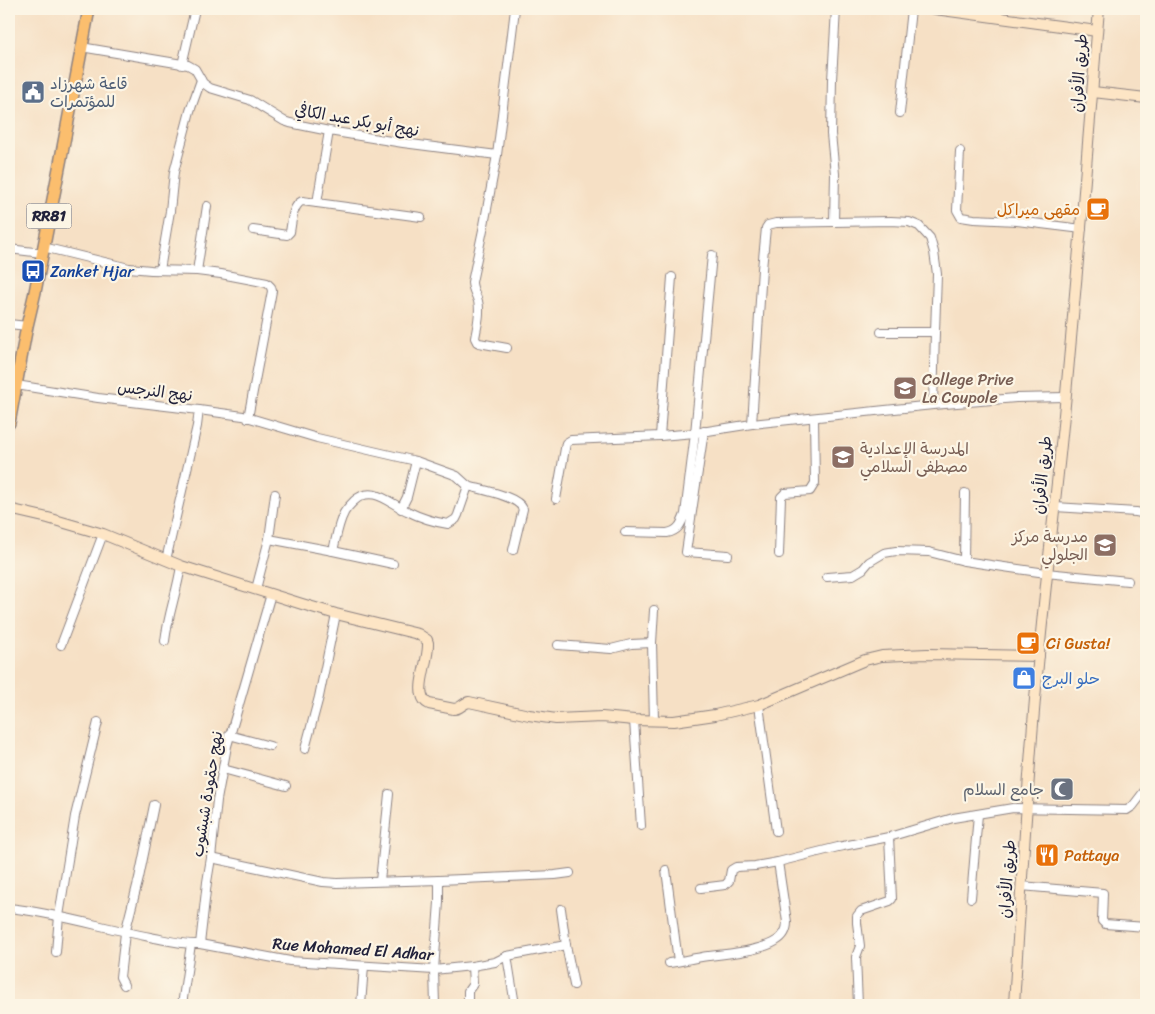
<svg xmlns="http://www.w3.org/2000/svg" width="1155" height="1014" viewBox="0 0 1155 1014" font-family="Sriracha,'Playpen Sans Arabic',sans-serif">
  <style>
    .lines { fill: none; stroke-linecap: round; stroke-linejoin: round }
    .street-casing { stroke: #8c8180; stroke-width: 10 }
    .secondary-casing { stroke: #8c8180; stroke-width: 12 }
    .primary-casing { stroke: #8c8180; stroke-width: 14 }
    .street { stroke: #fff; stroke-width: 8 }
    .secondary { stroke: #fde5c5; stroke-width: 10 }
    .primary { stroke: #fbbe6e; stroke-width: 11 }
    .labels { text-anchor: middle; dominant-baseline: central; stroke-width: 4.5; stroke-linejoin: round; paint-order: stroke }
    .shield { fill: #fcf5e5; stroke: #63616e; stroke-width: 1 }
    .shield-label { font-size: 15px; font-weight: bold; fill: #22223b }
    .street-label { font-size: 16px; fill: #22223b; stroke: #fcf5e5 }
    .service-label { font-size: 16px; fill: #4e5e75; stroke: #fcf5e5; text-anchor: start }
    .food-label { font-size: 16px; fill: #c56008; stroke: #fcf5e5; text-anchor: start }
    .transit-label { font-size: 16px; fill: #164399; stroke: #fcf5e5; text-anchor: start }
    .education-label { font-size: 16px; fill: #785e54; stroke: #fcf5e5; text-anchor: start }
    .shop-label { font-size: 16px; fill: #366cbe; stroke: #fcf5e5; text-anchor: start }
    .worship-label { font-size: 16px; fill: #5b616d; stroke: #fcf5e5; text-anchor: end }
  </style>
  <rect width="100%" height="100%" fill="#fcf5e5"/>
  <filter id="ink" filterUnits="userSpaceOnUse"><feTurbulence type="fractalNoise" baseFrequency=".02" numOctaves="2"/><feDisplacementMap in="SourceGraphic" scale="10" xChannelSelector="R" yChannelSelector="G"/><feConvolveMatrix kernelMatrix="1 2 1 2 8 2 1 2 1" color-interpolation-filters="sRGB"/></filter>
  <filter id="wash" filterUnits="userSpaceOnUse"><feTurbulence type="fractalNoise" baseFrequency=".0096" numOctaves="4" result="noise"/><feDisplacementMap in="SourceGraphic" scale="20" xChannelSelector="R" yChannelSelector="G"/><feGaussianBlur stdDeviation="1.12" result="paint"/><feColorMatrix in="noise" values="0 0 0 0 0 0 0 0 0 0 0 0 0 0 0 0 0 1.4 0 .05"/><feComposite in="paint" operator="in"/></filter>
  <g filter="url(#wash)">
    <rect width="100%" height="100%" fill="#f6e0c5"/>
  </g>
  <g filter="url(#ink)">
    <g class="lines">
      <g class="street-casing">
        <g id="street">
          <polyline points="81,47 188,65 195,69 203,83 210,88 250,100 284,121 290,123 329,131 403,143 497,155"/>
          <polyline points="182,65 195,9"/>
          <polyline points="900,113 911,9"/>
          <polyline points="960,151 957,210 961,217 974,219 1017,221 1082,229"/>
          <polyline points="317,203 329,131"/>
          <polyline points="834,222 835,174 831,134 832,80 836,9"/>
          <path d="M253,230L287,235L290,232C292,222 292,206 302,201L421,217"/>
          <polyline points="43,247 129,268 151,270 197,271 221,274 267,283 271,287 272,291 248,418"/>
          <polyline points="9,249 42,253"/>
          <polyline points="160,270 170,211 174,172 190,111 201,80"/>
          <polyline points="197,271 207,206"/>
          <polyline points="9,324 27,326"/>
          <polyline points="881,332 935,332"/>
          <path d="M507,348L479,343L477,342L475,338C477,326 481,313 478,301C476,294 472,289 472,282L484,225L497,155L515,9"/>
          <polyline points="16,385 98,398 199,410 197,426 166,560"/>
          <polyline points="199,410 243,416 317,438 416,461"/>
          <polyline points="752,424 762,269 766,228 768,225 776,223 891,221 909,222 919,226 930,238 934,252 937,274 935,332 933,405"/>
          <polyline points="704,431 686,552 728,555"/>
          <polyline points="660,436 672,277"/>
          <polyline points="556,499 566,443 571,440 660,436 695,433 752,424 933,405 1016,398 1066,397"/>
          <polyline points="1055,507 1136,512 1146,514"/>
          <polyline points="401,509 407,497 416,461 452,474 457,476 468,486"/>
          <path d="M625,532L667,533C678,531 681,525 685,514L695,433L712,255"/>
          <polyline points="269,539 333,551 393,564"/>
          <path d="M333,551C336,539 338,524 344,513C346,509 350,505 354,501C372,484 389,503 407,511C419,517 434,522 448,524L456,519L458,515L468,486C482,490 518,496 523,509L513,550"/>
          <polyline points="779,554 781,497 785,493 810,491 815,483 814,418"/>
          <polyline points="964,561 965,493"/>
          <polyline points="827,577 853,575 863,569 869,562 884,553 896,551 929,552 964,561 1004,567 1046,573 1128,581"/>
          <polyline points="256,589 269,539 275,494"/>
          <path d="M165,641C168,615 177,592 181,566"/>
          <polyline points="61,645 103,534"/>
          <polyline points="558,645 611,649 631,644 652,643"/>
          <polyline points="759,705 776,831"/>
          <polyline points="634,720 641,826"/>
          <polyline points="654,720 652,643 654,610"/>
          <polyline points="229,735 270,746"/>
          <polyline points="305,749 319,697 336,614"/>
          <polyline points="223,769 286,786"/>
          <polyline points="211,858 323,882 337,883 439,880 439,902 434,970 435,1005"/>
          <polyline points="666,870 678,961"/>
          <polyline points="439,880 555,875 570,873"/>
          <polyline points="380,881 389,794"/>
          <polyline points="1021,886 1103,893 1102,921 1105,924 1146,927"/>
          <polyline points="701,888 725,885 729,881 731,870 736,867 755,866 778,862 838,847 889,837 953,818 1013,808 1127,810 1133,806 1146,789"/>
          <polyline points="971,898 978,814"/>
          <path d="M9,908C57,913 103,928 150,937C166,940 183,945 200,944L290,961L434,970L472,966L495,962L507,956L566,945L574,985"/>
          <polyline points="561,909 566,945"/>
          <polyline points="200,944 207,882 211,858 217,800 227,746 271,594"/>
          <polyline points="56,952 59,916 75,816 98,722"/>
          <polyline points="507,956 515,1005"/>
          <path d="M669,963C682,961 695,958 708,956C727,954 760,951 776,941C783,937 787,930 787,922L778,862"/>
          <polyline points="124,985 120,977 125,933 139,878 154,805"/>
          <polyline points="182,1005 191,944"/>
          <polyline points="361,1005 364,966"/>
          <polyline points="468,1005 468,991 473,984 472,966"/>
          <polyline points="858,1005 856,957 860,946 857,923 857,916 861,911 890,901 892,899 889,837"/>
        </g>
      </g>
      <g class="secondary-casing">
        <g id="secondary">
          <polyline points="935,9 1097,31"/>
          <polyline points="1093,92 1146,98"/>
          <path d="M9,509L48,518L103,534L181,566L302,604L336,614L418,634L427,640L428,643C429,658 418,683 422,695C423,700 425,702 429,704L454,709C460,709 463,703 469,702L529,715L556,719L602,717L634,720L674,721L715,715L759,705L865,660L882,656L927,654L1039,656"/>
          <path d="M1014,1005C1021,888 1028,771 1039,654C1047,568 1058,481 1066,394C1078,266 1089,137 1099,9"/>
        </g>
      </g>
      <g class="primary-casing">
        <polyline id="primary" points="9,423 27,326 35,292 61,158 89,9"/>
      </g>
      <use href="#street" class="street"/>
      <use href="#secondary" class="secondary"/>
      <use href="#primary" class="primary"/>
    </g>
  </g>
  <defs>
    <g id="civic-square" transform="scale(1.25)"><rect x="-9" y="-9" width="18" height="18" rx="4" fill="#5c6f8a" stroke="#fcf5e5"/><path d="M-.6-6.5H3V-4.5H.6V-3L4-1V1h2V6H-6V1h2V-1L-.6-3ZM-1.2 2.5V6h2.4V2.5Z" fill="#fff"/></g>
    <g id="cafe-square" transform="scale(1.25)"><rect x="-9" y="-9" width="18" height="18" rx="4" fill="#e8710a" stroke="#fcf5e5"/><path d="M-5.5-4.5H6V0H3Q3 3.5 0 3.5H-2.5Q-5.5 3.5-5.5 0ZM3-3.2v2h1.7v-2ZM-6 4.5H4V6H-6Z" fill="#fff"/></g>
    <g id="bus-square" transform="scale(1.25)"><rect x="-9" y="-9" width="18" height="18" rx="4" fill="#1a4fb4" stroke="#fcf5e5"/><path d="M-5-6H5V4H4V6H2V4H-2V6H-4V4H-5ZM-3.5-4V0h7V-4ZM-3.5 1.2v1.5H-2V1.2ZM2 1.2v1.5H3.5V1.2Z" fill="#fff"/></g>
    <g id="school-square" transform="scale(1.25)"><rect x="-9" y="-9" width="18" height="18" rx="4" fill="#8d6e63" stroke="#fcf5e5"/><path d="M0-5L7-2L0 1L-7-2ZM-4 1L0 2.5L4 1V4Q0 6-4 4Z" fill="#fff"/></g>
    <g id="shop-square" transform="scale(1.25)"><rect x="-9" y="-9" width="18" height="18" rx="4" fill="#3f7fe0" stroke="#fcf5e5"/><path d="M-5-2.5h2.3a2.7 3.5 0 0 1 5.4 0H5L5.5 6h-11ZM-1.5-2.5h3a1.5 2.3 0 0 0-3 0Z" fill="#fff"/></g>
    <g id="mosque-square" transform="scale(1.25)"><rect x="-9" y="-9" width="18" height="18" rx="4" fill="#6b7280" stroke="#fcf5e5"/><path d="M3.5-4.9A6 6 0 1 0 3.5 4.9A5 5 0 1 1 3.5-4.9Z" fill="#fff"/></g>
    <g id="restaurant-square" transform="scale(1.25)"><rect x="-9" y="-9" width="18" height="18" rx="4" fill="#e8710a" stroke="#fcf5e5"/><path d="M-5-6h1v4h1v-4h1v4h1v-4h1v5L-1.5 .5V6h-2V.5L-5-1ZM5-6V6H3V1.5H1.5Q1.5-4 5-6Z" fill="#fff"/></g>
  </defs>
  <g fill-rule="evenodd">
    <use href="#civic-square" x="33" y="92"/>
    <use href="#cafe-square" x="1098" y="209"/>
    <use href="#bus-square" x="33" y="271"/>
    <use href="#school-square" x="905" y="388"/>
    <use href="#school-square" x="843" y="457"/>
    <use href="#school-square" x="1105" y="545"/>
    <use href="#cafe-square" x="1028" y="643"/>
    <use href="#shop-square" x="1024" y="678"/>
    <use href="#mosque-square" x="1062" y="789"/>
    <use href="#restaurant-square" x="1047" y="855"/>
  </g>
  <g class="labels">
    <rect class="shield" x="26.5" y="203.5" width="45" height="25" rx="4"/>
    <g class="shield-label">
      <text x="49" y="216">RR81</text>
    </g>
    <g class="street-label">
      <text transform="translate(1079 73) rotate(-86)">طريق الأفران</text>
      <text transform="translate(357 120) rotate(10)">نهج أبو بكر عبد الكافي</text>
      <text transform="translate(155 391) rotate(7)">نهج النرجس</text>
      <text transform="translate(1042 475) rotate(-84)">طريق الأفران</text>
      <text transform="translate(207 794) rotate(-81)">نهج حمّودة شبشوب</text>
      <text transform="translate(1007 879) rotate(-86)">طريق الأفران</text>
      <text transform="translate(353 949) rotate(4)">Rue Mohamed El Adhar</text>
    </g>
    <g class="service-label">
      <text x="50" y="83">قاعة شهرزاد<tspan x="50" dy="18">للمؤتمرات</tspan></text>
    </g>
    <g class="food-label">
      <text x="1080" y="209" text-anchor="end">مقهى ميراكل</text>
      <text x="1046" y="643">Ci Gusta!</text>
      <text x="1064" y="855">Pattaya</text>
    </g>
    <g class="transit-label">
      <text x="50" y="271">Zanket Hjar</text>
    </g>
    <g class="education-label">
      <text x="922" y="379">College Prive<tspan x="922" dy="18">La Coupole</tspan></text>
      <text x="860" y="448">المدرسة الإعدادية<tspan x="860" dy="18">مصطفى السلامي</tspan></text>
      <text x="1088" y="536" text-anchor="end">مدرسة مركز<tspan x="1088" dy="18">الجلولي</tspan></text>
    </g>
    <g class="shop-label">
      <text x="1042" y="678">حلو البرج</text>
    </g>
    <g class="worship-label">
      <text x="1044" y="789">جامع السلام</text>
    </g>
  </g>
  <rect width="1155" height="1014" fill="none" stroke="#fcf5e5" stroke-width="30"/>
</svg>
